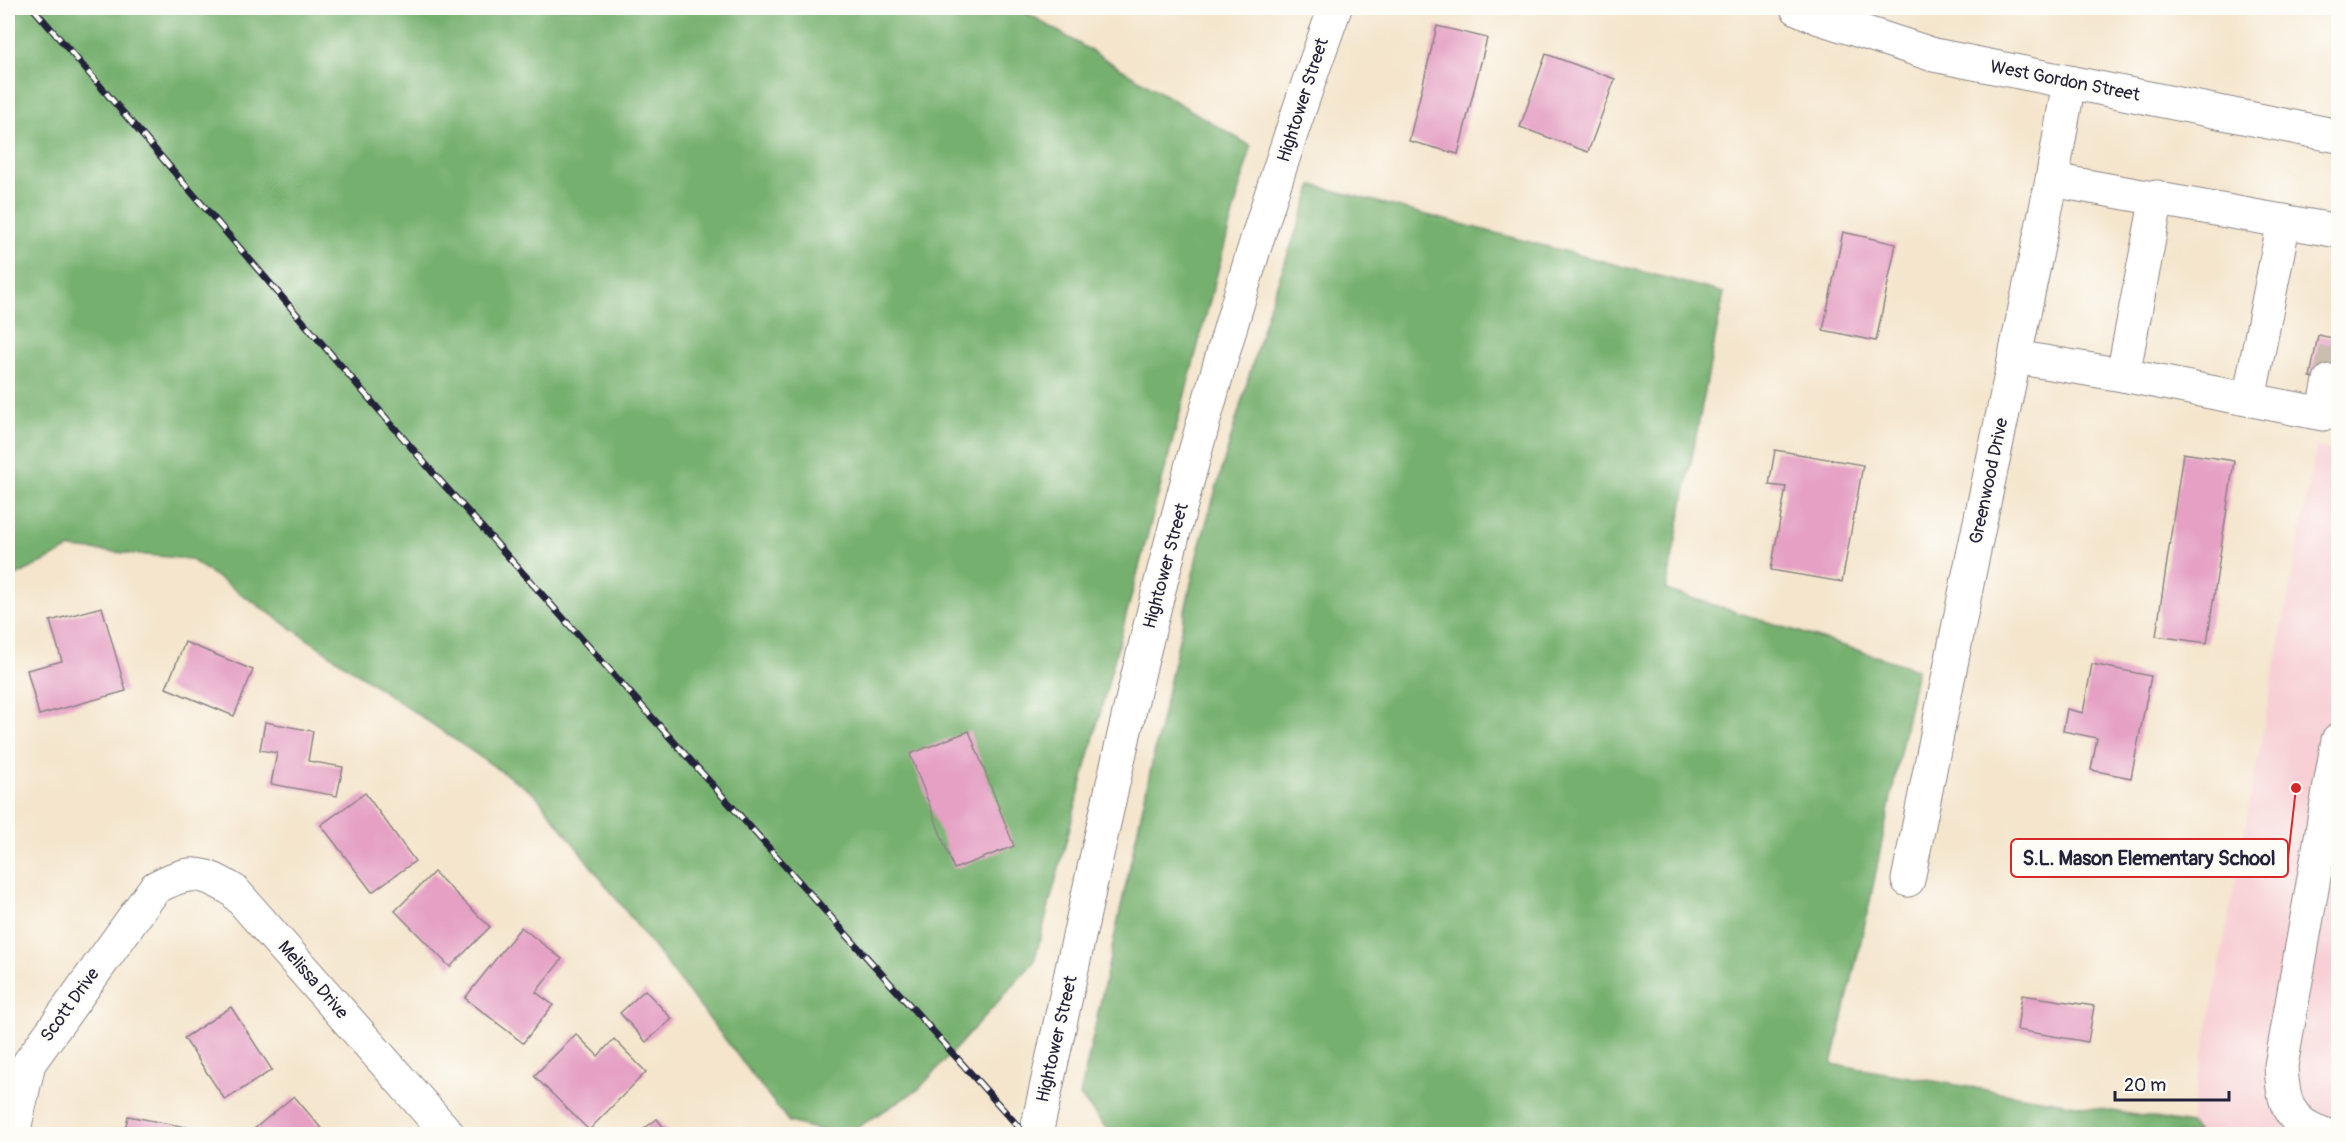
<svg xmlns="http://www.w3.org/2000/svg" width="2346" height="1142" viewBox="0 0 2346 1142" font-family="Pangolin,sans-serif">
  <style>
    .built { fill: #f7cfd4 }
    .forest { fill: #76b06e; stroke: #4c6954; stroke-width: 1.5 }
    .building { fill: #e5a0c4 }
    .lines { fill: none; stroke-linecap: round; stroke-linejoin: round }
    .minor-tunnel { stroke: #cabeaf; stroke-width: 33; stroke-dasharray: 33 16; stroke-linecap: butt }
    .minor-casing { stroke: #8b8484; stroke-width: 35 }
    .minor { stroke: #fff; stroke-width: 33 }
    .rail-casing { stroke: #22223b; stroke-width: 7 }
    .rail { stroke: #fdfcf7; stroke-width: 4.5; stroke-dasharray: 14; stroke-linecap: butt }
    .labels { text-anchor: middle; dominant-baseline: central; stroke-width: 4.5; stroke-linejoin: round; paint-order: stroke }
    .street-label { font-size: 18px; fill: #22223b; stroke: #fdfcf7 }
    .leader { fill: none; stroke: #d62828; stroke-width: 2 }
    .callout-dot { fill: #d62828; stroke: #fdfcf7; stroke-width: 2 }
    .callout { fill: #fdfcf7; stroke: #d62828; stroke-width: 2 }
    .callout-label { font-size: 20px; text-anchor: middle; font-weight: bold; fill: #22223b }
  </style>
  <rect width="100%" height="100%" fill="#fdfcf7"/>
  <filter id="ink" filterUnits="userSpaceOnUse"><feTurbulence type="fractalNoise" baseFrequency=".0167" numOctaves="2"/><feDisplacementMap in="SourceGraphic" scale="12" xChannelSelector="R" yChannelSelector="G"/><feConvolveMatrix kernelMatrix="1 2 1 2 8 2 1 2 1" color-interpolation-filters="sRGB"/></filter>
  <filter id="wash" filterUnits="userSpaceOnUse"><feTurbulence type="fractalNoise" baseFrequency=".008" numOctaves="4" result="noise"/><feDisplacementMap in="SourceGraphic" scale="24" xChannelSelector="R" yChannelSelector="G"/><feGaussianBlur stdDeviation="1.35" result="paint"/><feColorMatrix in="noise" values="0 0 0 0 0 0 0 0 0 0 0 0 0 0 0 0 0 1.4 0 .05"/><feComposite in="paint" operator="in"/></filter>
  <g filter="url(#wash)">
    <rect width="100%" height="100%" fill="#f4e5cc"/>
    <polygon class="built" points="2316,447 2338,451 2338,1134 2200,1134 2190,1124"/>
    <g class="forest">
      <polygon points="8,8 1019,8 1251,146 1034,962 919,1089 847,1134 834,1134 789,1122 536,795 190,559 70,548 8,580"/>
      <polygon points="1313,185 1724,293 1666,590 1917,669 1869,906 1832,1064 2190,1124 2200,1134 1111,1134 1080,1096 1198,551 1269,307"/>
    </g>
    <g id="blocks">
      <g class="building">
        <polygon points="1437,26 1487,38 1458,154 1409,141"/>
        <polygon points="1546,54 1615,79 1588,152 1520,127"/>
        <polygon points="1843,232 1896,244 1876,341 1823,330"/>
        <polygon points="2318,335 2338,339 2338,383 2310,377"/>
        <polygon points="1775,450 1863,465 1842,582 1771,570 1786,487 1769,485"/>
        <polygon points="2183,453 2234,461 2207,643 2156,636"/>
        <polygon points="102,607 126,691 39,715 27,670 62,661 50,621"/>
        <polygon points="185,642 253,670 234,716 166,688"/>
        <polygon points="2092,664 2151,676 2131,778 2091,770 2097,738 2063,731 2067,709 2083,713"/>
        <polygon points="265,722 313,731 308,761 343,767 337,796 271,784 277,753 260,750"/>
        <polygon points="969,731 1014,846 954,869 910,754"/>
        <polygon points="365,793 415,861 372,892 321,825"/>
        <polygon points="434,872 490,927 450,967 395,911"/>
        <polygon points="521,927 562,959 536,992 553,1005 523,1043 465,998"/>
        <polygon points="645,990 672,1019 646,1042 620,1013"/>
        <polygon points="2022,995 2094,1006 2088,1042 2017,1030"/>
        <polygon points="231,1007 272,1070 225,1100 184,1038"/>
        <polygon points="576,1034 598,1056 614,1039 646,1072 589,1130 534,1076"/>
        <polygon points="294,1096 326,1134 258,1134 254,1129"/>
        <polygon points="128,1116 207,1131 207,1134 124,1134"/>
        <polygon points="657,1119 669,1134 637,1134"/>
      </g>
    </g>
  </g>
  <g filter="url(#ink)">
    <use href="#blocks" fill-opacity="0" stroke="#8b8484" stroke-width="1.5"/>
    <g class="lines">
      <polyline class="minor-tunnel" points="2330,381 2338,340"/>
      <g class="minor-casing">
        <g id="minor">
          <polyline points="1797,8 1817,17 1934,55 2338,136"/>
          <polyline points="2052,180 2338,231"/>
          <polyline points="2015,357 2123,375 2323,414 2330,381"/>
          <polyline points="2123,375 2157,197"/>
          <polyline points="2249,399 2284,221"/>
          <polyline points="1908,880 1968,579 2052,180 2069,82"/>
          <path d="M13,1134L29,1063L155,888C189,870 201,870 234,891L448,1134"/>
          <path d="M1036,1134C1070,980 1102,825 1139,671C1193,447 1256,224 1335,8"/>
          <path d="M2323,1134C2286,1122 2283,1099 2281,1066L2338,740"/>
        </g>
      </g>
      <use href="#minor" class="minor"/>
      <g class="rail-casing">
        <polyline id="rail" points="33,8 435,475 1025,1134"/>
      </g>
      <use href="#rail" class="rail"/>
    </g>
  </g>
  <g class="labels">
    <g class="street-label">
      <text transform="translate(2065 81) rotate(11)">West Gordon Street</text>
      <text transform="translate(1303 100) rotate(-72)">Hightower Street</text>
      <text transform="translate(1989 481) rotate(-78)">Greenwood Drive</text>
      <text transform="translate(1166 566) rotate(-75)">Hightower Street</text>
      <text transform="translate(313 980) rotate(49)">Melissa Drive</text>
      <text transform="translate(70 1005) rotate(-54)">Scott Drive</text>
      <text transform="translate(1057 1039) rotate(-77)">Hightower Street</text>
    </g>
  </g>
  <path class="leader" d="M2296 788L2288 858"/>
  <circle class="callout-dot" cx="2296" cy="788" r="6"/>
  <rect class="callout" x="2011" y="839" width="277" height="38" rx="6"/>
  <g class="callout-label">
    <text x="2149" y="865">S.L. Mason Elementary School</text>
  </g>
  <rect width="2346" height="1142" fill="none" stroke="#fdfcf7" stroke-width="30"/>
  <path d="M2115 1091v9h114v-9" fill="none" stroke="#22223b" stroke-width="3"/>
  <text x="2124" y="1091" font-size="18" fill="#22223b" stroke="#fdfcf7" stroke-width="4.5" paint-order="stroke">20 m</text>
</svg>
